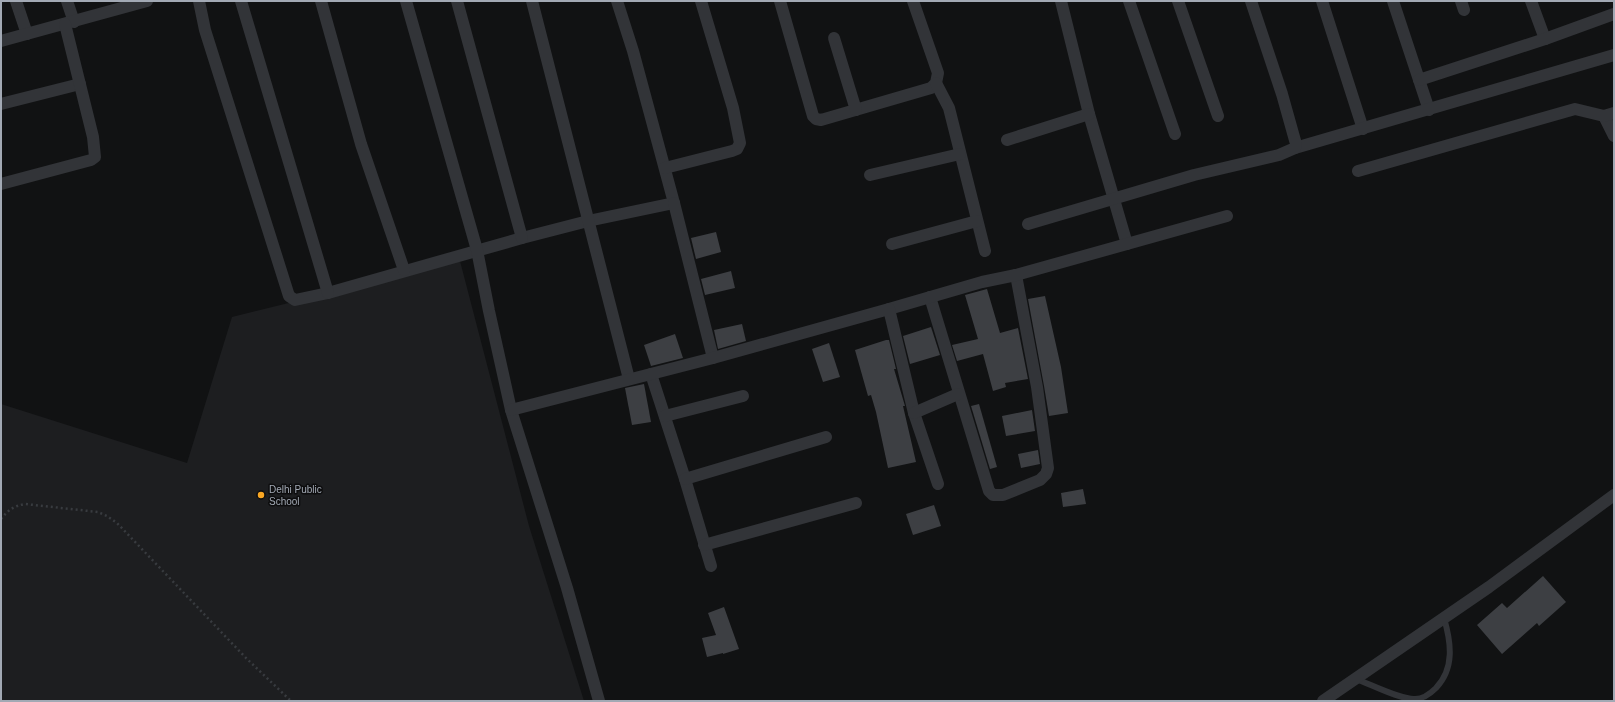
<svg xmlns="http://www.w3.org/2000/svg" width="1615" height="702" viewBox="0 0 1615 702" font-family="Arial,sans-serif">
  <style>
    .built { fill: #1d1e20 }
    .building { fill: #3d3f43 }
    .lines { fill: none; stroke-linecap: round; stroke-linejoin: round }
    .path { stroke: #383b3f; stroke-width: 2.5; stroke-dasharray: 2 3; stroke-linecap: butt }
    .lane { stroke: #323438; stroke-width: 6 }
    .street { stroke: #323438; stroke-width: 12 }
    .poi-dot { fill: #faa723; stroke: #0d0d0e; stroke-width: 1.5 }
    .labels { text-anchor: middle; dominant-baseline: central; stroke-width: 3; stroke-linejoin: round; paint-order: stroke }
    .poi-label { font-size: 10px; fill: #a2a9b4; stroke: #0d0d0e; text-anchor: start }
  </style>
  <rect width="100%" height="100%" fill="#111213"/>
  <polygon class="built" points="460,261 529,526 584,701 1,701 1,404 187,463 232,317"/>
  <g class="building">
    <polygon points="716,232 721,252 696,259 691,238"/>
    <polygon points="731,271 735,288 705,295 701,279"/>
    <polygon points="987,289 1000,333 1018,328 1028,379 1005,383 1006,387 993,391 983,354 957,361 952,345 978,339 965,295"/>
    <polygon points="1045,296 1061,367 1068,413 1049,416 1044,386 1028,299"/>
    <polygon points="742,324 746,341 718,349 714,330"/>
    <polygon points="931,327 940,355 910,364 903,336"/>
    <polygon points="675,334 683,358 651,366 644,345"/>
    <polygon points="886,340 889,340 896,369 894,369 905,406 903,406 916,462 888,468 876,412 871,395 868,396 855,350"/>
    <polygon points="829,343 840,377 823,382 812,349"/>
    <polygon points="644,384 651,422 632,425 625,388"/>
    <polygon points="979,404 997,467 990,469 971,406"/>
    <polygon points="1032,410 1035,431 1006,436 1002,416"/>
    <polygon points="1038,450 1040,464 1021,468 1018,454"/>
    <polygon points="1083,489 1086,504 1063,507 1061,493"/>
    <polygon points="934,505 941,526 913,535 906,514"/>
    <polygon points="1543,576 1566,602 1539,626 1537,623 1502,654 1477,625 1502,603 1507,608"/>
    <polygon points="724,607 739,649 723,654 723,653 707,657 702,638 716,635 708,613"/>
  </g>
  <g class="lines">
    <path class="path" d="M1,519C8,510 14,506 25,504L98,512L107,516L117,523L246,658L291,701"/>
    <path class="lane" d="M1356,679C1370,684 1401,700 1415,699C1423,699 1431,693 1436,688C1455,668 1451,642 1444,618"/>
    <g class="street">
      <polyline points="16,1 27,34"/>
      <polyline points="67,1 74,22"/>
      <polyline points="199,1 205,30 289,296 295,300 328,293 522,238 588,221 674,203 633,51 617,1"/>
      <polyline points="241,1 328,293"/>
      <polyline points="321,1 361,144 404,270"/>
      <polyline points="406,1 477,250 489,311 511,410 567,588 599,701"/>
      <polyline points="457,1 522,238"/>
      <polyline points="532,1 629,379"/>
      <polyline points="780,1 813,116 816,119 821,120 931,88 936,83 938,73 913,1"/>
      <polyline points="1061,1 1089,114 1127,244"/>
      <polyline points="1129,1 1175,134"/>
      <polyline points="1178,1 1218,116"/>
      <polyline points="1322,1 1363,129"/>
      <polyline points="1393,1 1429,110"/>
      <polyline points="1461,1 1464,10"/>
      <polyline points="1531,1 1545,39"/>
      <polyline points="834,38 856,110"/>
      <polyline points="1,41 147,1"/>
      <polyline points="1419,80 1545,39 1614,14"/>
      <polyline points="936,83 949,108 985,251"/>
      <polyline points="1,104 80,84"/>
      <polyline points="1604,116 1614,136"/>
      <polyline points="1007,140 1089,114"/>
      <polyline points="1295,148 1614,55"/>
      <polyline points="665,168 732,151 737,149 740,143 733,108 701,1"/>
      <polyline points="1358,171 1575,109 1604,116 1614,113"/>
      <polyline points="870,175 960,154"/>
      <polyline points="1,184 91,160 95,157 93,137 65,24"/>
      <polyline points="674,203 713,358"/>
      <polyline points="1028,224 1194,175 1279,155 1295,148 1296,144 1282,94 1251,1"/>
      <polyline points="892,244 977,221"/>
      <polyline points="930,297 989,491 993,495 1003,495 1040,480 1046,474 1048,468 1037,387 1016,275"/>
      <polyline points="889,309 982,282 1016,275 1227,216"/>
      <polyline points="651,374 685,479 711,566"/>
      <polyline points="511,410 713,358 889,309 914,413 938,484"/>
      <polyline points="914,413 958,394"/>
      <polyline points="665,416 743,396"/>
      <polyline points="685,479 826,437"/>
      <polyline points="704,545 856,503"/>
      <polyline points="1323,701 1489,587 1614,495"/>
    </g>
  </g>
  <circle class="poi-dot" cx="261" cy="495" r="4"/>
  <g class="labels">
    <g class="poi-label">
      <text x="269" y="489">Delhi Public<tspan x="269" dy="12">School</tspan></text>
    </g>
  </g>
  <rect width="1615" height="702" fill="none" stroke="#a2a9b4" stroke-width="4"/>
</svg>
